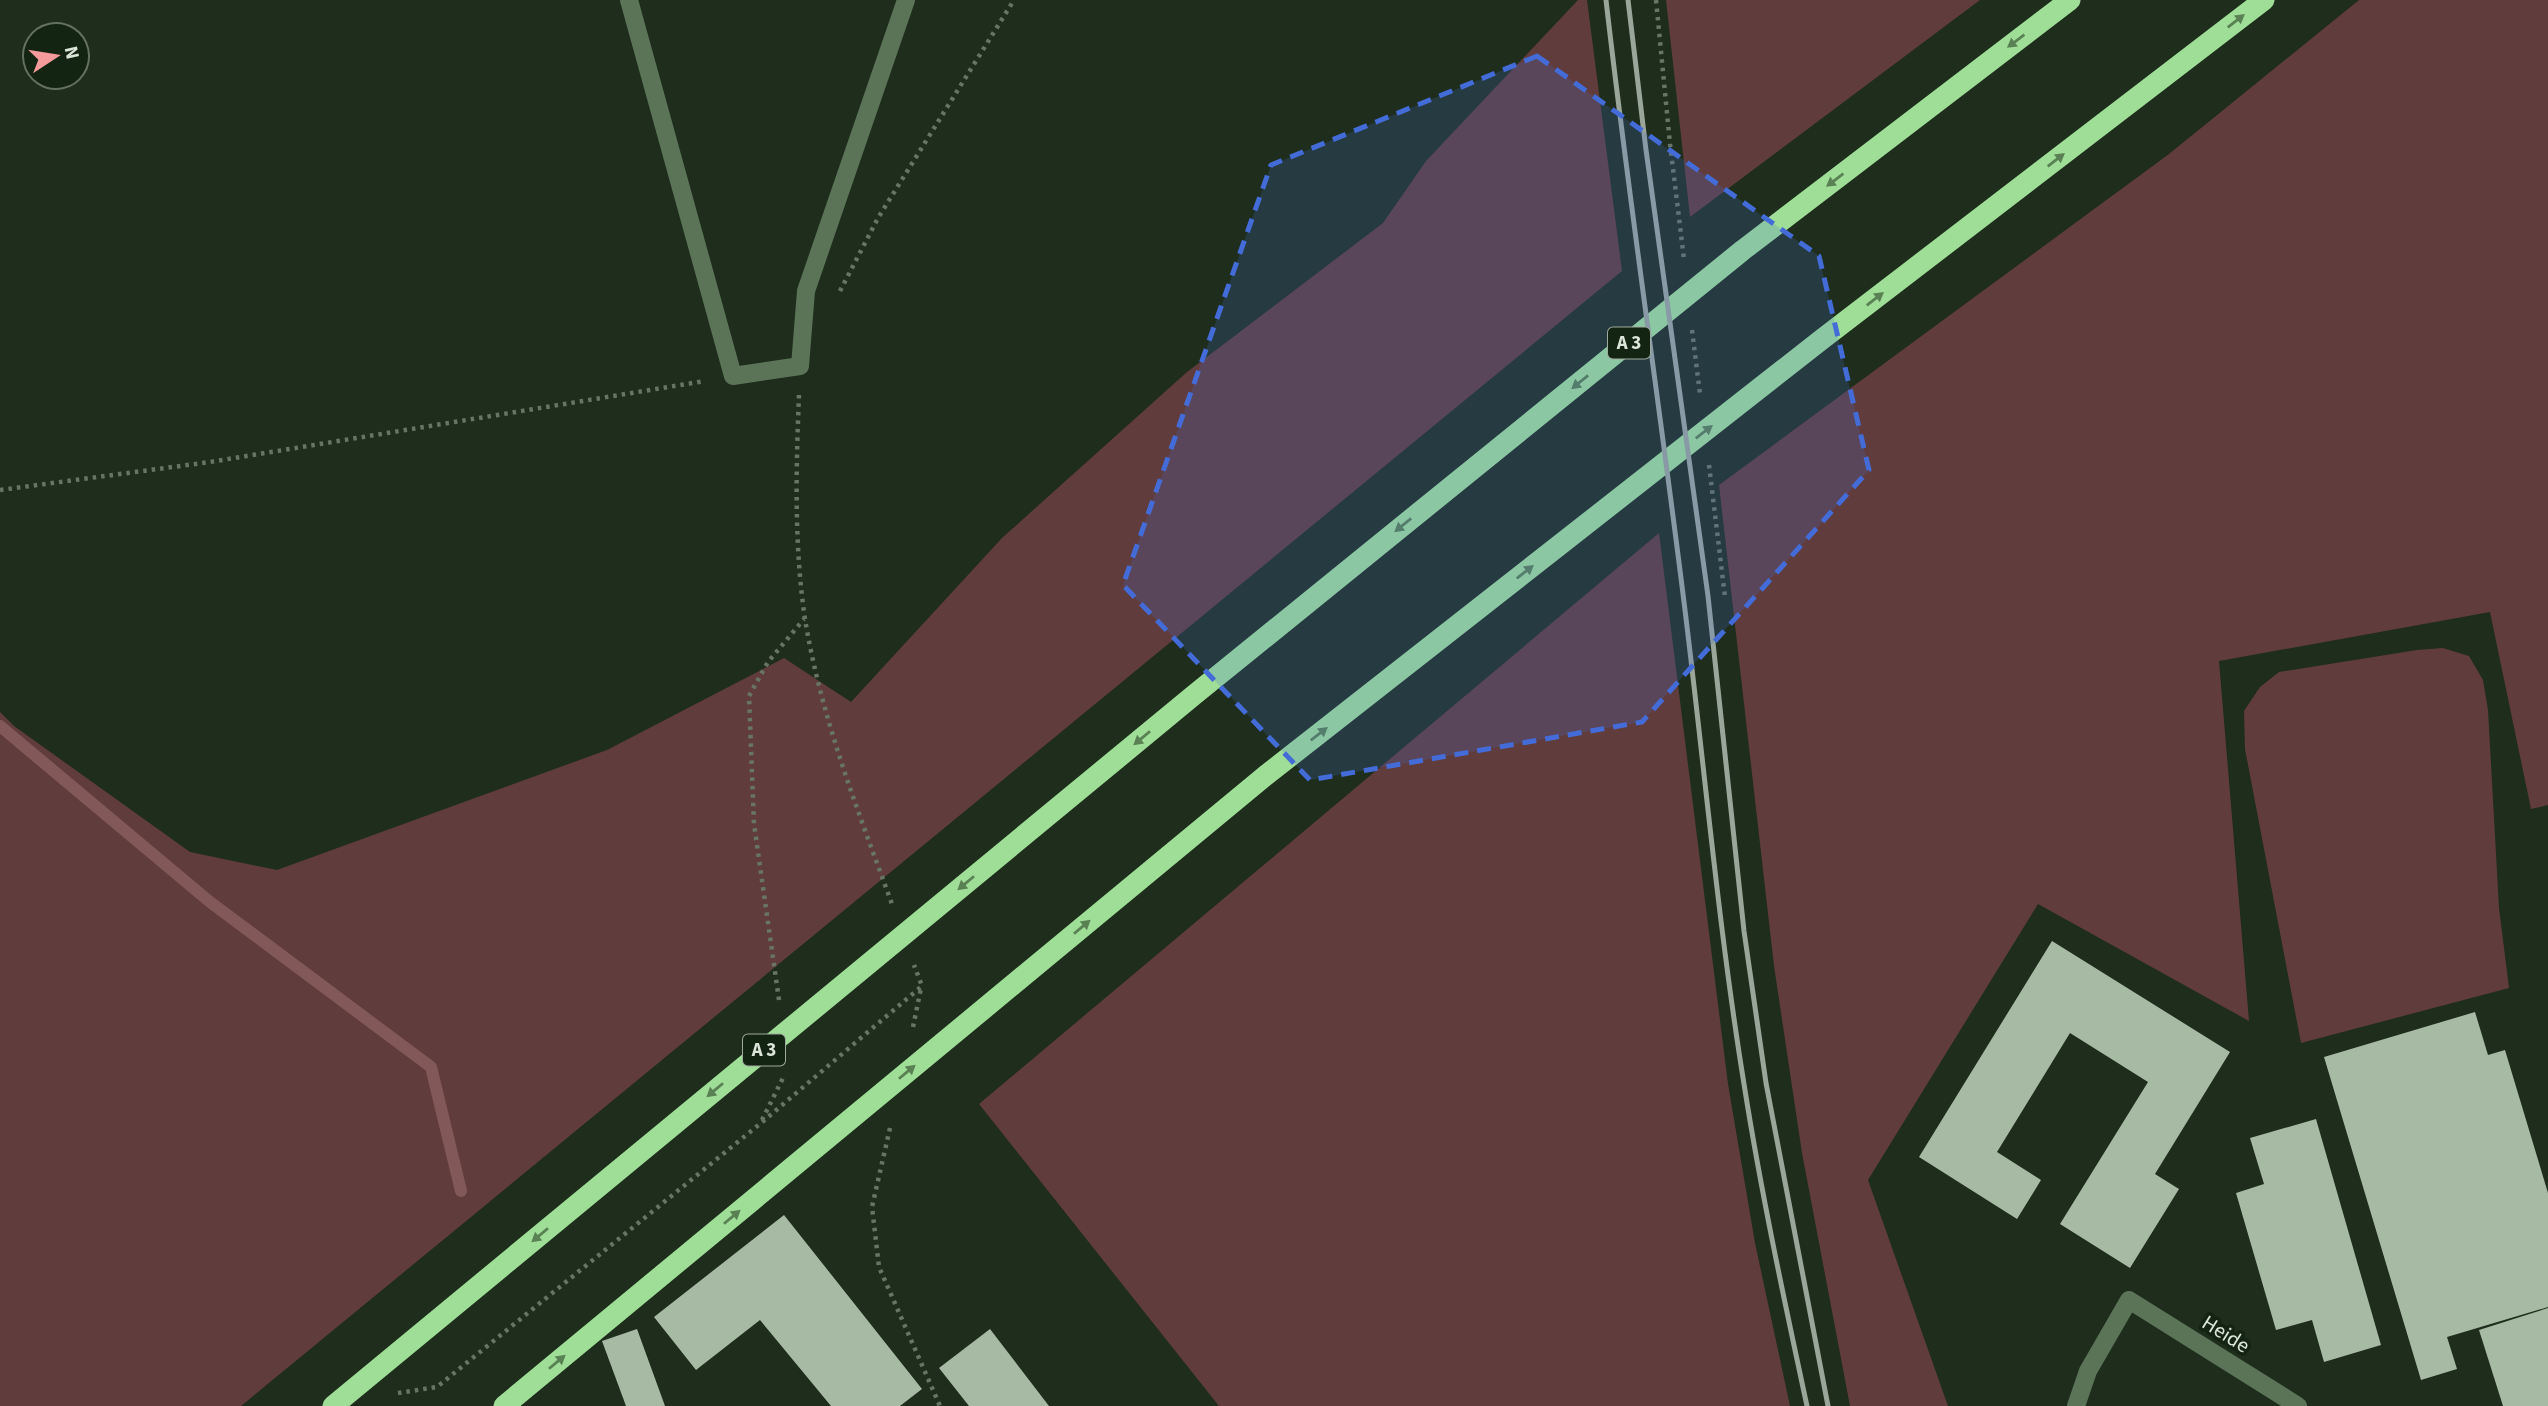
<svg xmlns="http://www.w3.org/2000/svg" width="2548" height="1406" viewBox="0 0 2548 1406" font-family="'Source Sans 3',sans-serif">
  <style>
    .green { fill: #613c3c }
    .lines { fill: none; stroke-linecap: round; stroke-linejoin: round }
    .stream { stroke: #825858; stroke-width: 12 }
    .building { fill: #a7bba4 }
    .path { stroke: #687566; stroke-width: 4.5; stroke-dasharray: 3.5 5; stroke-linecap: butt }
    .minor { stroke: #5b7458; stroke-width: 18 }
    .highway { stroke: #9fde97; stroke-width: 21 }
    .rail { stroke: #9aa699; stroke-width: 5 }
    .oneway { fill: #5a8154 }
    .marked { fill: #436cd8; fill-opacity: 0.2; stroke: #436cd8; stroke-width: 5; stroke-dasharray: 14 9; stroke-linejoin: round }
    .labels { text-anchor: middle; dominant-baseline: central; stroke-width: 7; stroke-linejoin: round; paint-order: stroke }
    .shield { fill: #142412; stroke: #9fab9e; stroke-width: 2 }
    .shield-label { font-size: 19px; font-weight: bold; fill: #dbe5da }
    .street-label { font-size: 21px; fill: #dbe5da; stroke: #142412 }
  </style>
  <rect width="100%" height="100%" fill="#1e2d1c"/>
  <g class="green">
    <polygon points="1578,0 1587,0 1622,271 241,1406 0,1406 0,712 14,726 190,852 277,870 607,750 784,658 851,702 1002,538 1187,372 1383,223 1426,161"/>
    <polygon points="1666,0 1980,0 1690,217"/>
    <polygon points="2359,0 2548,0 2548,805 2531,809 2490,612 2219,661 2249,1021 2038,904 1868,1180 1948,1406 1850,1406 1802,1153 1774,966 1719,485 2169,154"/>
    <polygon points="1659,533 1728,1084 1755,1243 1790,1406 1219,1406 979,1104"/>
    <polygon points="2443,648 2469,656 2483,680 2488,710 2499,908 2509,988 2301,1043 2245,749 2244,711 2260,687 2279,672 2417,650"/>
  </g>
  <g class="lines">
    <polyline class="stream" points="0,726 210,902 431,1067 461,1191"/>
  </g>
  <g class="building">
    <polygon points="2052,941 2230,1052 2155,1174 2179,1189 2130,1268 2060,1224 2148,1082 2070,1033 1997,1152 2041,1180 2017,1219 1919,1157"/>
    <polygon points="2475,1012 2488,1055 2505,1050 2548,1193 2548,1307 2447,1337 2457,1369 2421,1380 2324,1057"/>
    <polygon points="2316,1119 2381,1345 2324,1362 2312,1320 2276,1330 2236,1193 2264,1184 2250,1138"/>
    <polygon points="784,1215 922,1389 900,1406 831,1406 760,1320 696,1370 654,1317"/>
    <polygon points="2548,1308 2548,1406 2503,1406 2479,1330"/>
    <polygon points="637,1329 665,1406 626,1406 602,1341"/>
    <polygon points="990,1329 1049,1406 969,1406 939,1368"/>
  </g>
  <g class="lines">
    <g class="path">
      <polyline points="1656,0 1670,144 1684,259"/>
      <polyline points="840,291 878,218 1014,0"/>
      <polyline points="1692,330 1700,394"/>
      <path d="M799,395C796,469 794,545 805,619C821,717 858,811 892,904"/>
      <polyline points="1709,465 1725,597"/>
      <polyline points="0,490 210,462 705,381"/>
      <polyline points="779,1000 754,824 749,696 768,662 804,619"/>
      <polyline points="913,1027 921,988"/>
      <polyline points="762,1120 783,1078"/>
      <polyline points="890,1128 872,1207 879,1267 940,1406"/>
      <polyline points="398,1393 437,1387 761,1123 922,986 914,965"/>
    </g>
    <g class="minor">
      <polyline points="629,0 733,376 800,366 806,291 906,0"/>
      <polyline points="2076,1406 2088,1371 2129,1300 2298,1406"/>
    </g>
    <g class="highway">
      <polyline points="333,1406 1194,695 1743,250 2070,0"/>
      <polyline points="504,1406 1265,776 1821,340 2264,0"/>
    </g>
    <g class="rail">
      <path d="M1606,0C1629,201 1659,401 1684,602C1704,762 1718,924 1744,1084C1761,1192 1784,1299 1807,1406"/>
      <polyline points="1628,0 1646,150 1708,596 1744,931 1766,1083 1828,1406"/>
    </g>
  </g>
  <defs><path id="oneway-solid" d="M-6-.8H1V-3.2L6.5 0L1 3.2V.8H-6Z" transform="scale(1.75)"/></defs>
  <g class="oneway">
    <use href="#oneway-solid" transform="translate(2236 21) rotate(-38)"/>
    <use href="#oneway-solid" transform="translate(2016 41) rotate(143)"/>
    <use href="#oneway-solid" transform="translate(2056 160) rotate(-38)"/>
    <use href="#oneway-solid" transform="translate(1835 180) rotate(143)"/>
    <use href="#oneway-solid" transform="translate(1875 299) rotate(-38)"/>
    <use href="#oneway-solid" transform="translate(1580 382) rotate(141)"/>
    <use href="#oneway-solid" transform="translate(1704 432) rotate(-38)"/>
    <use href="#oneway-solid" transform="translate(1403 525) rotate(141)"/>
    <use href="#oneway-solid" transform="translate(1525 572) rotate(-38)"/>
    <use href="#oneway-solid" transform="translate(1319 734) rotate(-38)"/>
    <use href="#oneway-solid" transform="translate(1142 738) rotate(140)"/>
    <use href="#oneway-solid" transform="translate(966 883) rotate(140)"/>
    <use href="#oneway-solid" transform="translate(1082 927) rotate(-40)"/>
    <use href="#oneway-solid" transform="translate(907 1072) rotate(-40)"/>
    <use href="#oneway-solid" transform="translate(715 1090) rotate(140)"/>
    <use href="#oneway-solid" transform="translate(732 1217) rotate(-40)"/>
    <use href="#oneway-solid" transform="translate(540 1235) rotate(140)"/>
    <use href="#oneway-solid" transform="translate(557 1362) rotate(-40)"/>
  </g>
  <path class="marked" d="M1537,56L1819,256L1869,470L1642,722L1310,780L1123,585L1271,165Z"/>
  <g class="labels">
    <g class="shield">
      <rect x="1608" y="327.5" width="42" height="31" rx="5"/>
      <rect x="743" y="1034.5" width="42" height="31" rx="5"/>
    </g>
    <g class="shield-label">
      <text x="1629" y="343">A 3</text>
      <text x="764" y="1050">A 3</text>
    </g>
    <g class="street-label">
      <text transform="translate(2226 1334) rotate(32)">Heide</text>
    </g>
  </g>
  <g transform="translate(56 56) rotate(78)"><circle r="33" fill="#142412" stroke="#647162" stroke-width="2"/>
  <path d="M0-5L12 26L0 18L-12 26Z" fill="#f59b9c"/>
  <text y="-10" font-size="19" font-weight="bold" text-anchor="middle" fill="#dbe5da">N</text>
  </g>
</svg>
